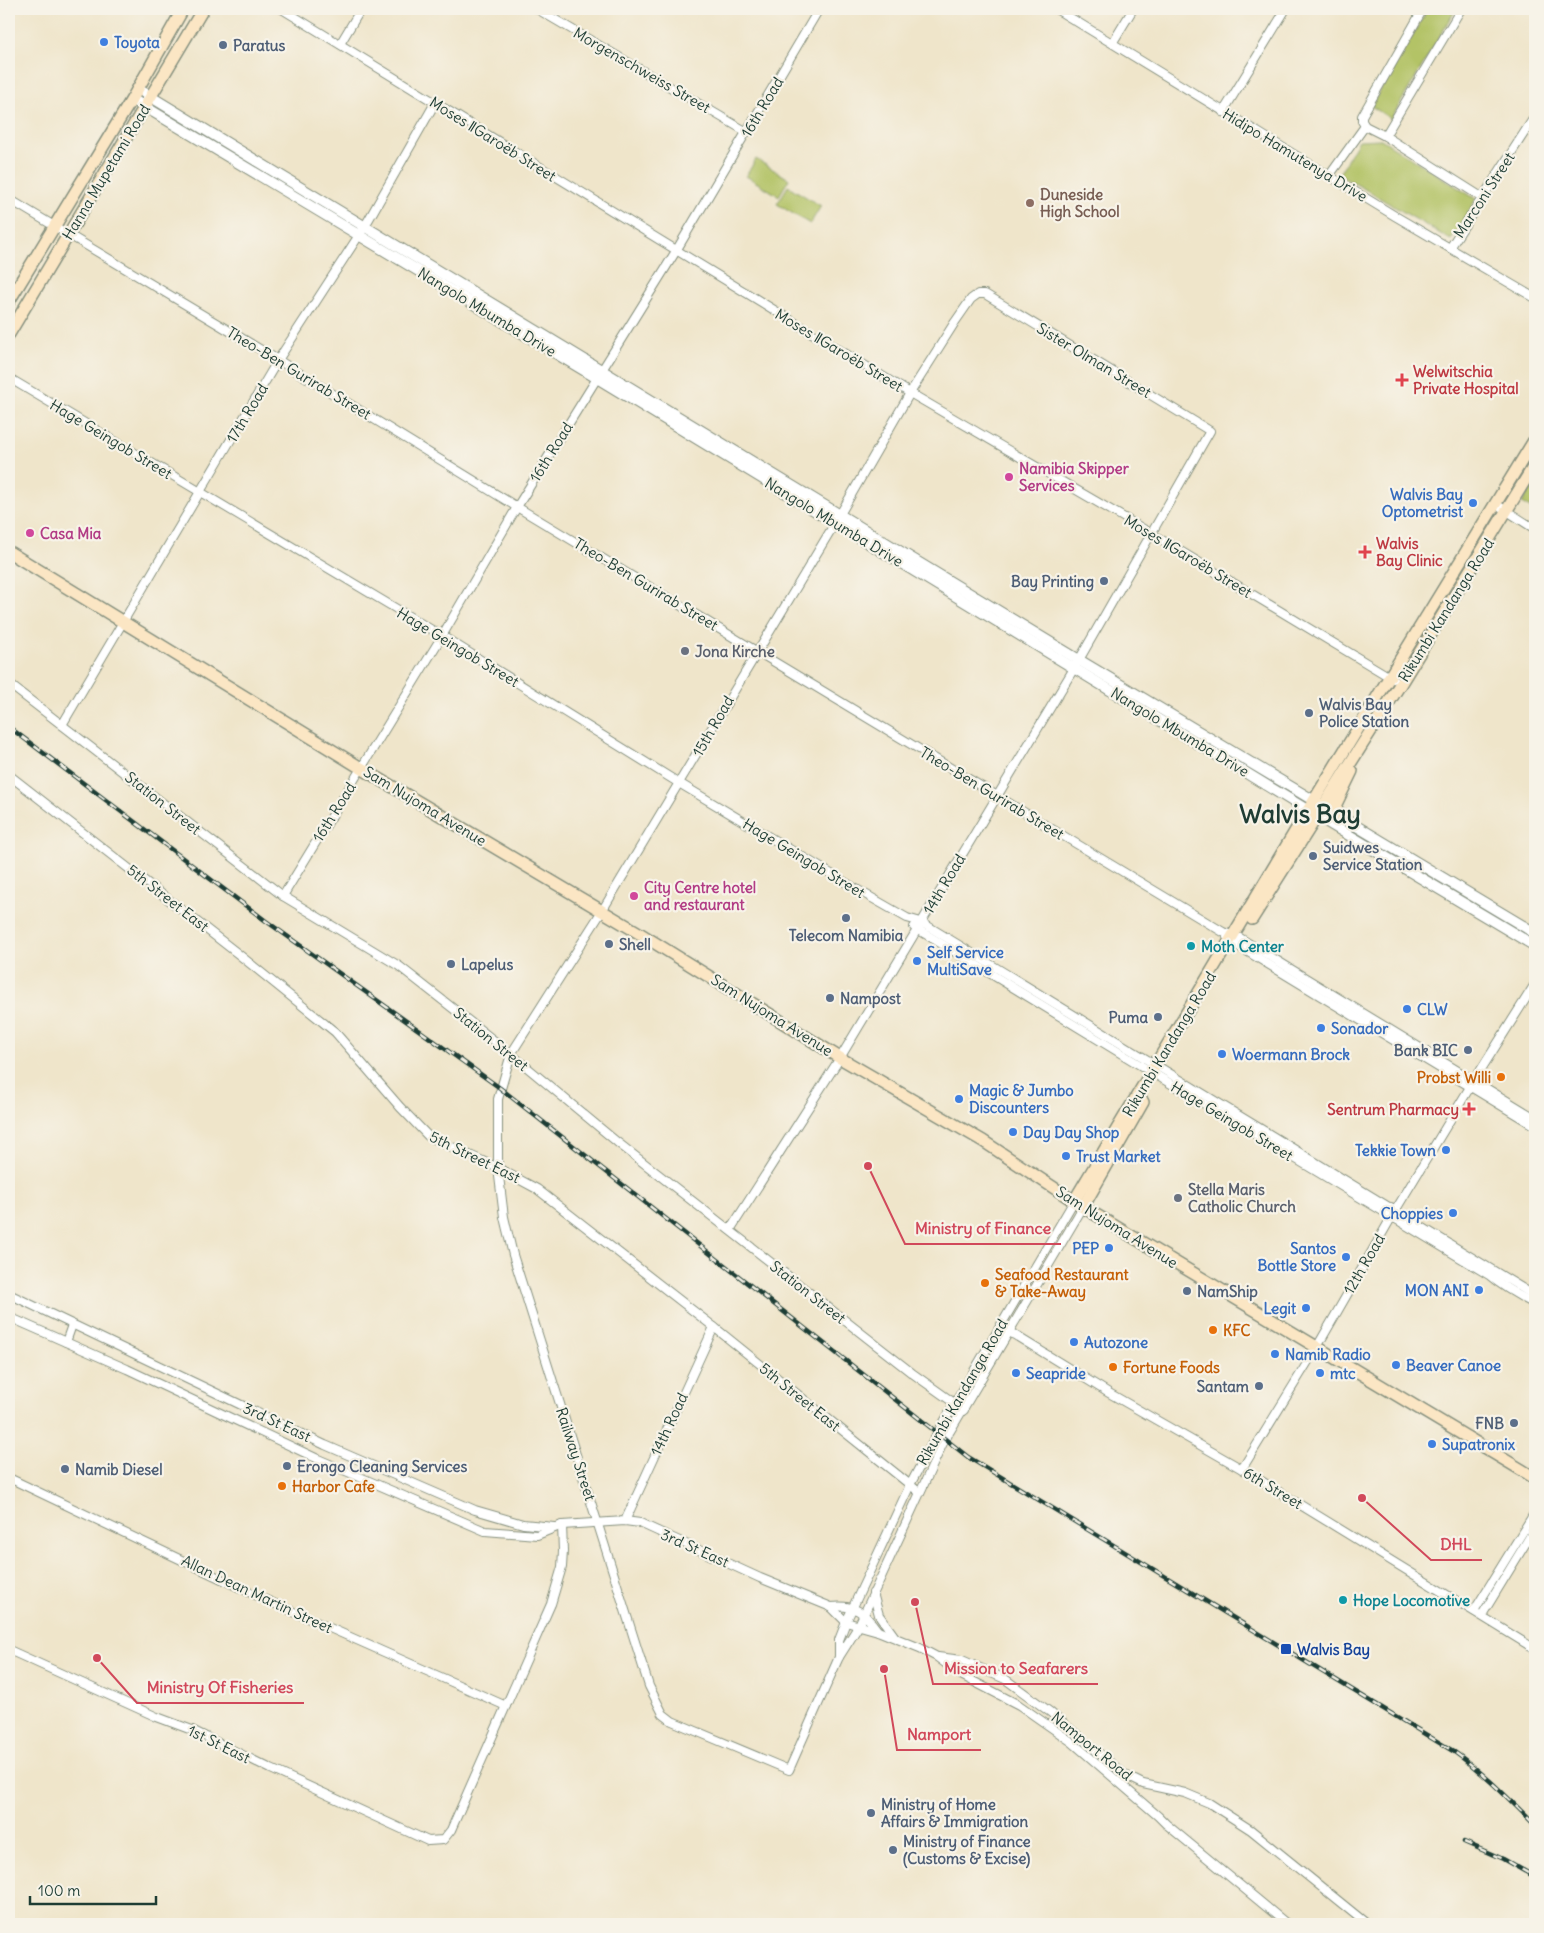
<svg xmlns="http://www.w3.org/2000/svg" width="1544" height="1933" viewBox="0 0 1544 1933" font-family="Delius,sans-serif">
  <style>
    .green { fill: #b3c366; stroke: #69804d }
    .lines { fill: none; stroke-linecap: round; stroke-linejoin: round }
    .minor-casing { stroke: #87917f; stroke-width: 10 }
    .tertiary-casing { stroke: #87917f; stroke-width: 12 }
    .secondary-casing { stroke: #87917f; stroke-width: 14 }
    .minor { stroke: #fff; stroke-width: 8 }
    .tertiary { stroke: #fff; stroke-width: 10 }
    .secondary { stroke: #fbe6c4; stroke-width: 11 }
    .rail-casing { stroke: #1f3d34; stroke-width: 4.5 }
    .rail { stroke: #f7f3e8; stroke-width: 2.5; stroke-dasharray: 8; stroke-linecap: butt }
    .shop-dot { fill: #3f7fe0; stroke: #f7f3e8; stroke-width: 2 }
    .service-dot { fill: #5c6f8a; stroke: #f7f3e8; stroke-width: 2 }
    .education-dot { fill: #8d6e63; stroke: #f7f3e8; stroke-width: 2 }
    .health-dot { fill: #e0444e; stroke: #f7f3e8; stroke-width: 2 }
    .hotel-dot { fill: #d1479c; stroke: #f7f3e8; stroke-width: 2 }
    .worship-dot { fill: #6b7280; stroke: #f7f3e8; stroke-width: 2 }
    .culture-dot { fill: #0f9aa8; stroke: #f7f3e8; stroke-width: 2 }
    .food-dot { fill: #e8710a; stroke: #f7f3e8; stroke-width: 2 }
    .transit-dot { fill: #1a4fb4; stroke: #f7f3e8; stroke-width: 2 }
    .labels { text-anchor: middle; dominant-baseline: central; stroke-width: 4.5; stroke-linejoin: round; paint-order: stroke }
    .shop-label { font-size: 15px; font-weight: bold; fill: #366cbe; stroke: #f7f3e8; text-anchor: start }
    .service-label { font-size: 15px; font-weight: bold; fill: #4e5e75; stroke: #f7f3e8; text-anchor: start }
    .street-label { font-size: 15px; fill: #1f3d34; stroke: #f7f3e8 }
    .education-label { font-size: 15px; font-weight: bold; fill: #785e54; stroke: #f7f3e8; text-anchor: start }
    .health-label { font-size: 15px; font-weight: bold; fill: #be3a42; stroke: #f7f3e8; text-anchor: start }
    .hotel-label { font-size: 15px; font-weight: bold; fill: #b23c85; stroke: #f7f3e8; text-anchor: start }
    .worship-label { font-size: 15px; font-weight: bold; fill: #5b616d; stroke: #f7f3e8; text-anchor: start }
    .culture-label { font-size: 15px; font-weight: bold; fill: #0d838f; stroke: #f7f3e8; text-anchor: start }
    .food-label { font-size: 15px; font-weight: bold; fill: #c56008; stroke: #f7f3e8; text-anchor: start }
    .transit-label { font-size: 15px; font-weight: bold; fill: #164399; stroke: #f7f3e8; text-anchor: start }
    .town-label { font-size: 25px; font-weight: bold; fill: #1f3d34; stroke: #f7f3e8 }
    .leader { fill: none; stroke: #d1495b; stroke-width: 2 }
    .callout-dot { fill: #d1495b; stroke: #f7f3e8; stroke-width: 2 }
    .callout-label { font-size: 16px; text-anchor: middle; font-weight: bold; fill: #d1495b; stroke: #f7f3e8; stroke-width: 4.5; stroke-linejoin: round; paint-order: stroke }
  </style>
  <rect width="100%" height="100%" fill="#f7f3e8"/>
  <filter id="ink" filterUnits="userSpaceOnUse"><feTurbulence type="fractalNoise" baseFrequency=".02" numOctaves="2"/><feDisplacementMap in="SourceGraphic" scale="10" xChannelSelector="R" yChannelSelector="G"/><feConvolveMatrix kernelMatrix="1 2 1 2 8 2 1 2 1" color-interpolation-filters="sRGB"/></filter>
  <filter id="wash" filterUnits="userSpaceOnUse"><feTurbulence type="fractalNoise" baseFrequency=".0096" numOctaves="4" result="noise"/><feDisplacementMap in="SourceGraphic" scale="20" xChannelSelector="R" yChannelSelector="G"/><feGaussianBlur stdDeviation="1.12" result="paint"/><feColorMatrix in="noise" values="0 0 0 0 0 0 0 0 0 0 0 0 0 0 0 0 0 1.4 0 .05"/><feComposite in="paint" operator="in"/></filter>
  <g filter="url(#wash)">
    <rect width="100%" height="100%" fill="#efe5ca"/>
    <g class="green">
      <polygon points="1428,9 1456,9 1391,119 1371,106"/>
      <polygon points="1381,139 1476,199 1451,240 1339,174 1359,140"/>
      <polygon points="756,159 789,179 779,196 746,176"/>
      <polygon points="788,186 821,206 810,224 777,204"/>
      <polygon points="1535,482 1535,511 1522,503"/>
    </g>
  </g>
  <g filter="url(#ink)">
    <g class="lines">
      <g class="minor-casing">
        <g id="minor">
          <polyline points="282,9 910,393 1152,534 1393,679"/>
          <polyline points="537,9 747,132"/>
          <polyline points="1056,9 1395,216 1535,298"/>
          <polyline points="1423,9 1362,116 1362,121 1365,126 1385,136 1483,198"/>
          <polyline points="1113,42 1133,9"/>
          <polyline points="340,44 361,9"/>
          <polyline points="1223,112 1286,9"/>
          <polyline points="1385,136 1461,9"/>
          <polyline points="1329,176 1365,126"/>
          <polyline points="9,199 278,360 517,507 1223,932 1240,938 1535,1118"/>
          <polyline points="1450,248 1535,116"/>
          <polyline points="9,378 442,636 679,783 858,890 907,918 921,922 1535,1296"/>
          <polyline points="1496,504 1535,529"/>
          <polyline points="9,684 283,896 399,966 511,1054 617,1142 912,1373 964,1410"/>
          <polyline points="62,725 278,360 365,226 435,103"/>
          <polyline points="9,775 237,953 335,1032 400,1107 428,1136 498,1168 537,1189 714,1327 919,1492"/>
          <polyline points="283,896 442,636 517,507 676,251 819,9"/>
          <path d="M914,927L1158,1076L1489,1275C1503,1287 1519,1296 1535,1304"/>
          <polyline points="1227,937 1230,941 1535,1126"/>
          <polyline points="730,1230 840,1058 1079,660 1210,431 985,294 978,294 971,299 955,322 910,393 835,523 602,911 511,1054 498,1099 498,1168 504,1217 513,1255 649,1686 663,1714 672,1721 789,1770 839,1657 858,1627 943,1443 1083,1207"/>
          <polyline points="9,1294 325,1445 475,1510 523,1524 554,1527"/>
          <polyline points="9,1317 127,1369 318,1459 485,1531 537,1535 562,1525 625,1521 640,1523 760,1578 831,1607 846,1622 878,1631 920,1648 937,1657 961,1675 1019,1705 1072,1742 1158,1816 1166,1824 1287,1924"/>
          <polyline points="1000,1326 1109,1393 1242,1469 1535,1649"/>
          <polyline points="66,1342 72,1325"/>
          <polyline points="1242,1469 1317,1347 1395,1211 1470,1087 1535,984"/>
          <polyline points="9,1478 253,1594 506,1706"/>
          <polyline points="625,1521 714,1327"/>
          <polyline points="873,1593 879,1615 895,1637"/>
          <path d="M831,1607C855,1604 864,1612 878,1631"/>
          <polyline points="1474,1611 1535,1512"/>
          <polyline points="1482,1615 1535,1528"/>
          <polyline points="9,1650 157,1717 192,1730 271,1769 428,1841 443,1840 451,1830 551,1604 562,1567 563,1551 562,1525"/>
          <polyline points="839,1657 839,1640 846,1622 910,1485 938,1432 1074,1201"/>
          <polyline points="938,1657 962,1660 1005,1679 1050,1712 1125,1775 1143,1784 1185,1793 1209,1803 1251,1830 1367,1924"/>
        </g>
      </g>
      <g class="tertiary-casing">
        <g id="tertiary">
          <polyline points="138,89 1079,660 1535,933"/>
          <polyline points="132,99 597,378 1317,816 1535,946"/>
        </g>
      </g>
      <g class="secondary-casing">
        <g id="secondary">
          <polyline points="9,301 132,99 183,9"/>
          <polyline points="9,334 203,9"/>
          <polyline points="9,552 361,768 639,933 840,1058 983,1141 1083,1207 1535,1478"/>
          <polyline points="1340,816 1335,806 1352,771"/>
          <polyline points="1252,919 1401,683 1535,464"/>
          <polyline points="1074,1201 1299,825 1535,439"/>
          <polyline points="1083,1207 1143,1102"/>
        </g>
      </g>
      <use href="#minor" class="minor"/>
      <use href="#tertiary" class="tertiary"/>
      <use href="#secondary" class="secondary"/>
      <g class="rail-casing">
        <g id="rail">
          <path d="M9,727L266,921L500,1088L968,1457L1453,1751C1483,1772 1509,1799 1535,1825"/>
          <polyline points="1464,1842 1503,1859 1535,1877"/>
        </g>
      </g>
      <use href="#rail" class="rail"/>
    </g>
  </g>
  <g class="shop-dot">
    <circle cx="104" cy="42" r="5"/>
    <circle cx="1473" cy="503" r="5"/>
    <circle cx="917" cy="961" r="5"/>
    <circle cx="1407" cy="1009" r="5"/>
    <circle cx="1321" cy="1028" r="5"/>
    <circle cx="1222" cy="1054" r="5"/>
    <circle cx="959" cy="1099" r="5"/>
    <circle cx="1013" cy="1132" r="5"/>
    <circle cx="1446" cy="1150" r="5"/>
    <circle cx="1066" cy="1156" r="5"/>
    <circle cx="1453" cy="1213" r="5"/>
    <circle cx="1109" cy="1248" r="5"/>
    <circle cx="1346" cy="1257" r="5"/>
    <circle cx="1479" cy="1290" r="5"/>
    <circle cx="1306" cy="1308" r="5"/>
    <circle cx="1074" cy="1342" r="5"/>
    <circle cx="1275" cy="1354" r="5"/>
    <circle cx="1396" cy="1365" r="5"/>
    <circle cx="1016" cy="1373" r="5"/>
    <circle cx="1320" cy="1373" r="5"/>
    <circle cx="1432" cy="1444" r="5"/>
  </g>
  <g class="service-dot">
    <circle cx="223" cy="45" r="5"/>
    <circle cx="1104" cy="581" r="5"/>
    <circle cx="1309" cy="713" r="5"/>
    <circle cx="1313" cy="856" r="5"/>
    <circle cx="846" cy="918" r="5"/>
    <circle cx="609" cy="944" r="5"/>
    <circle cx="451" cy="964" r="5"/>
    <circle cx="830" cy="998" r="5"/>
    <circle cx="1158" cy="1017" r="5"/>
    <circle cx="1468" cy="1050" r="5"/>
    <circle cx="1187" cy="1291" r="5"/>
    <circle cx="1259" cy="1386" r="5"/>
    <circle cx="1514" cy="1423" r="5"/>
    <circle cx="287" cy="1466" r="5"/>
    <circle cx="65" cy="1469" r="5"/>
    <circle cx="871" cy="1813" r="5"/>
    <circle cx="893" cy="1850" r="5"/>
  </g>
  <circle class="education-dot" cx="1030" cy="203" r="5"/>
  <g class="health-dot">
    <path d="M1399.5 372.5h5v5h5v5h-5v5h-5v-5h-5v-5h5z"/>
    <path d="M1362.5 544.5h5v5h5v5h-5v5h-5v-5h-5v-5h5z"/>
    <path d="M1466.5 1101.5h5v5h5v5h-5v5h-5v-5h-5v-5h5z"/>
  </g>
  <g class="hotel-dot">
    <circle cx="1009" cy="477" r="5"/>
    <circle cx="30" cy="533" r="5"/>
    <circle cx="634" cy="896" r="5"/>
  </g>
  <g class="worship-dot">
    <circle cx="685" cy="651" r="5"/>
    <circle cx="1178" cy="1198" r="5"/>
  </g>
  <g class="culture-dot">
    <circle cx="1191" cy="946" r="5"/>
    <circle cx="1343" cy="1600" r="5"/>
  </g>
  <g class="food-dot">
    <circle cx="1501" cy="1077" r="5"/>
    <circle cx="985" cy="1283" r="5"/>
    <circle cx="1213" cy="1330" r="5"/>
    <circle cx="1113" cy="1367" r="5"/>
    <circle cx="282" cy="1486" r="5"/>
  </g>
  <rect class="transit-dot" x="1280" y="1643" width="12" height="12" rx="2.5"/>
  <g class="labels">
    <g class="shop-label">
      <text x="114" y="42">Toyota</text>
      <text x="1463" y="494" text-anchor="end">Walvis Bay<tspan x="1463" dy="17">Optometrist</tspan></text>
      <text x="927" y="952">Self Service<tspan x="927" dy="17">MultiSave</tspan></text>
      <text x="1417" y="1009">CLW</text>
      <text x="1331" y="1028">Sonador</text>
      <text x="1232" y="1054">Woermann Brock</text>
      <text x="969" y="1090">Magic &amp; Jumbo<tspan x="969" dy="17">Discounters</tspan></text>
      <text x="1023" y="1132">Day Day Shop</text>
      <text x="1436" y="1150" text-anchor="end">Tekkie Town</text>
      <text x="1076" y="1156">Trust Market</text>
      <text x="1443" y="1213" text-anchor="end">Choppies</text>
      <text x="1099" y="1248" text-anchor="end">PEP</text>
      <text x="1336" y="1248" text-anchor="end">Santos<tspan x="1336" dy="17">Bottle Store</tspan></text>
      <text x="1469" y="1290" text-anchor="end">MON ANI</text>
      <text x="1296" y="1308" text-anchor="end">Legit</text>
      <text x="1084" y="1342">Autozone</text>
      <text x="1285" y="1354">Namib Radio</text>
      <text x="1406" y="1365">Beaver Canoe</text>
      <text x="1026" y="1373">Seapride</text>
      <text x="1330" y="1373">mtc</text>
      <text x="1442" y="1444">Supatronix</text>
    </g>
    <g class="service-label">
      <text x="233" y="45">Paratus</text>
      <text x="1094" y="581" text-anchor="end">Bay Printing</text>
      <text x="1319" y="704">Walvis Bay<tspan x="1319" dy="17">Police Station</tspan></text>
      <text x="1323" y="847">Suidwes<tspan x="1323" dy="17">Service Station</tspan></text>
      <text x="846" y="935" text-anchor="middle">Telecom Namibia</text>
      <text x="619" y="944">Shell</text>
      <text x="461" y="964">Lapelus</text>
      <text x="840" y="998">Nampost</text>
      <text x="1148" y="1017" text-anchor="end">Puma</text>
      <text x="1458" y="1050" text-anchor="end">Bank BIC</text>
      <text x="1197" y="1291">NamShip</text>
      <text x="1249" y="1386" text-anchor="end">Santam</text>
      <text x="1504" y="1423" text-anchor="end">FNB</text>
      <text x="297" y="1466">Erongo Cleaning Services</text>
      <text x="75" y="1469">Namib Diesel</text>
      <text x="881" y="1804">Ministry of Home<tspan x="881" dy="17">Affairs &amp; Immigration</tspan></text>
      <text x="903" y="1841">Ministry of Finance<tspan x="903" dy="17">(Customs &amp; Excise)</tspan></text>
    </g>
    <g class="street-label">
      <text transform="translate(642 70) rotate(30)">Morgenschweiss Street</text>
      <text transform="translate(762 107) rotate(-59)">16th Road</text>
      <text transform="translate(493 139) rotate(32)">Moses ǁGaroëb Street</text>
      <text transform="translate(1295 155) rotate(31)">Hidipo Hamutenya Drive</text>
      <text transform="translate(106 172) rotate(-59)">Hanna Mupetami Road</text>
      <text transform="translate(1484 195) rotate(-57)">Marconi Street</text>
      <text transform="translate(487 312) rotate(31)">Nangolo Mbumba Drive</text>
      <text transform="translate(839 350) rotate(31)">Moses ǁGaroëb Street</text>
      <text transform="translate(1094 360) rotate(31)">Sister Olman Street</text>
      <text transform="translate(299 373) rotate(31)">Theo-Ben Gurirab Street</text>
      <text transform="translate(247 413) rotate(-59)">17th Road</text>
      <text transform="translate(111 439) rotate(31)">Hage Geingob Street</text>
      <text transform="translate(551 452) rotate(-58)">16th Road</text>
      <text transform="translate(834 522) rotate(31)">Nangolo Mbumba Drive</text>
      <text transform="translate(1188 556) rotate(31)">Moses ǁGaroëb Street</text>
      <text transform="translate(646 584) rotate(31)">Theo-Ben Gurirab Street</text>
      <text transform="translate(1446 610) rotate(-58)">Rikumbi Kandanga Road</text>
      <text transform="translate(458 647) rotate(31)">Hage Geingob Street</text>
      <text transform="translate(713 726) rotate(-60)">15th Road</text>
      <text transform="translate(1180 732) rotate(31)">Nangolo Mbumba Drive</text>
      <text transform="translate(992 793) rotate(31)">Theo-Ben Gurirab Street</text>
      <text transform="translate(163 803) rotate(38)">Station Street</text>
      <text transform="translate(425 806) rotate(31)">Sam Nujoma Avenue</text>
      <text transform="translate(334 812) rotate(-58)">16th Road</text>
      <text transform="translate(804 858) rotate(31)">Hage Geingob Street</text>
      <text transform="translate(944 884) rotate(-59)">14th Road</text>
      <text transform="translate(168 898) rotate(38)">5th Street East</text>
      <text transform="translate(772 1015) rotate(32)">Sam Nujoma Avenue</text>
      <text transform="translate(491 1039) rotate(39)">Station Street</text>
      <text transform="translate(1169 1044) rotate(-59)">Rikumbi Kandanga Road</text>
      <text transform="translate(1232 1121) rotate(31)">Hage Geingob Street</text>
      <text transform="translate(475 1157) rotate(26)">5th Street East</text>
      <text transform="translate(1117 1227) rotate(32)">Sam Nujoma Avenue</text>
      <text transform="translate(1364 1264) rotate(-60)">12th Road</text>
      <text transform="translate(808 1292) rotate(38)">Station Street</text>
      <text transform="translate(962 1392) rotate(-60)">Rikumbi Kandanga Road</text>
      <text transform="translate(800 1397) rotate(39)">5th Street East</text>
      <text transform="translate(277 1422) rotate(25)">3rd St East</text>
      <text transform="translate(669 1424) rotate(-65)">14th Road</text>
      <text transform="translate(576 1454) rotate(72)">Railway Street</text>
      <text transform="translate(1273 1488) rotate(31)">6th Street</text>
      <text transform="translate(695 1548) rotate(24)">3rd St East</text>
      <text transform="translate(257 1594) rotate(25)">Allan Dean Martin Street</text>
      <text transform="translate(219 1744) rotate(26)">1st St East</text>
      <text transform="translate(1092 1746) rotate(39)">Namport Road</text>
    </g>
    <g class="education-label">
      <text x="1040" y="194">Duneside<tspan x="1040" dy="17">High School</tspan></text>
    </g>
    <g class="health-label">
      <text x="1413" y="371">Welwitschia<tspan x="1413" dy="17">Private Hospital</tspan></text>
      <text x="1376" y="543">Walvis<tspan x="1376" dy="17">Bay Clinic</tspan></text>
      <text x="1459" y="1109" text-anchor="end">Sentrum Pharmacy</text>
    </g>
    <g class="hotel-label">
      <text x="1019" y="468">Namibia Skipper<tspan x="1019" dy="17">Services</tspan></text>
      <text x="40" y="533">Casa Mia</text>
      <text x="644" y="887">City Centre hotel<tspan x="644" dy="17">and restaurant</tspan></text>
    </g>
    <g class="worship-label">
      <text x="695" y="651">Jona Kirche</text>
      <text x="1188" y="1189">Stella Maris<tspan x="1188" dy="17">Catholic Church</tspan></text>
    </g>
    <g class="culture-label">
      <text x="1201" y="946">Moth Center</text>
      <text x="1353" y="1600">Hope Locomotive</text>
    </g>
    <g class="food-label">
      <text x="1491" y="1077" text-anchor="end">Probst Willi</text>
      <text x="995" y="1274">Seafood Restaurant<tspan x="995" dy="17">&amp; Take-Away</tspan></text>
      <text x="1223" y="1330">KFC</text>
      <text x="1123" y="1367">Fortune Foods</text>
      <text x="292" y="1486">Harbor Cafe</text>
    </g>
    <g class="transit-label">
      <text x="1297" y="1649">Walvis Bay</text>
    </g>
    <g class="town-label">
      <text x="1300" y="814">Walvis Bay</text>
    </g>
  </g>
  <path class="leader" d="M868 1166L905 1244H1061M1362 1498L1431 1560H1482M915 1602L933 1684H1098M97 1658L137 1703H304M884 1669L897 1750H981"/>
  <g class="callout-dot">
    <circle cx="868" cy="1166" r="5"/>
    <circle cx="1362" cy="1498" r="5"/>
    <circle cx="915" cy="1602" r="5"/>
    <circle cx="97" cy="1658" r="5"/>
    <circle cx="884" cy="1669" r="5"/>
  </g>
  <g class="callout-label">
    <text x="983" y="1234">Ministry of Finance</text>
    <text x="1456" y="1550">DHL</text>
    <text x="1016" y="1674">Mission to Seafarers</text>
    <text x="220" y="1693">Ministry Of Fisheries</text>
    <text x="939" y="1740">Namport</text>
  </g>
  <rect width="1544" height="1933" fill="none" stroke="#f7f3e8" stroke-width="30"/>
  <path d="M30 1896v8h126v-8" fill="none" stroke="#1f3d34" stroke-width="2.5"/>
  <text x="38" y="1896" font-size="15" fill="#1f3d34" stroke="#f7f3e8" stroke-width="4" paint-order="stroke">100 m</text>
</svg>
